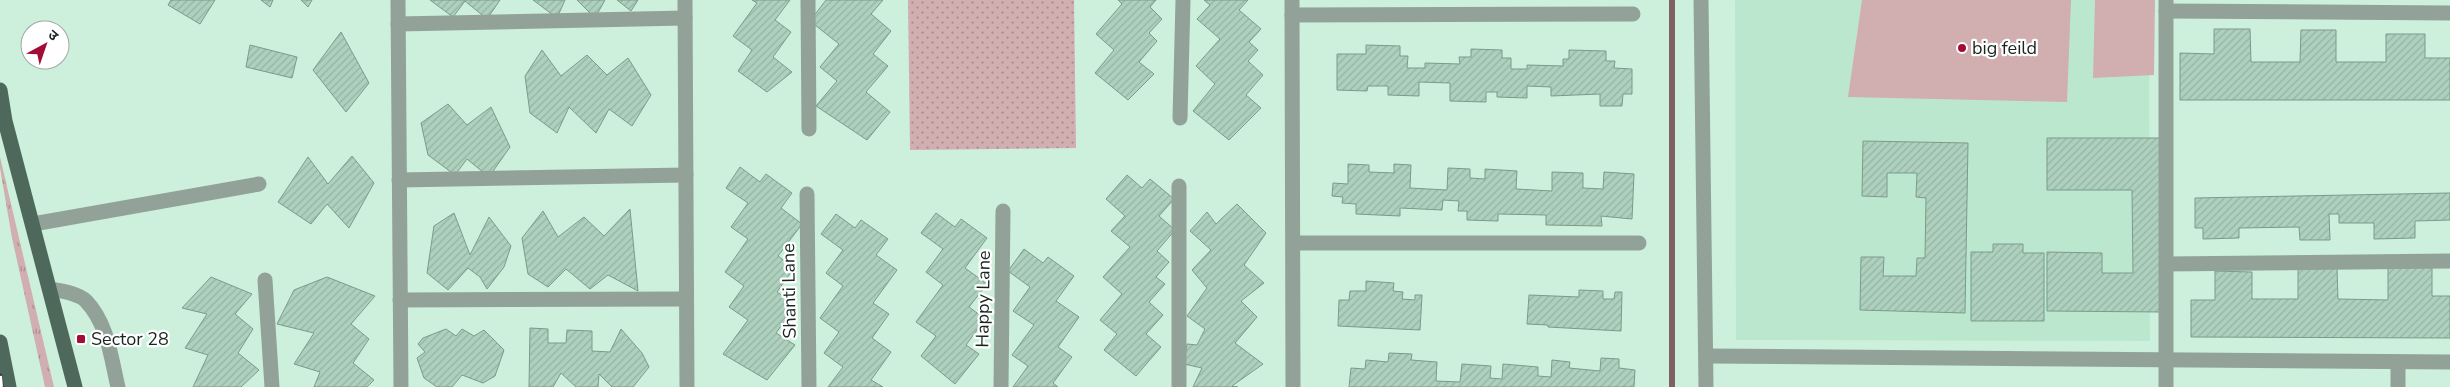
<svg xmlns="http://www.w3.org/2000/svg" width="2450" height="387" viewBox="0 0 2450 387" font-family="'Nunito Sans','Noto Sans Devanagari',sans-serif">
  <style>
    .built { fill: #bbe7cf }
    .grass { fill: url(#grass-tufts) }
    .park { fill: url(#park-dots) }
    .pitch { fill: #d1aeaf }
    .lines { fill: none; stroke-linecap: round; stroke-linejoin: round }
    .stream { stroke: #7f6161; stroke-width: 6 }
    .building { fill: url(#building-hatch); stroke: #7a9b89 }
    .minor { stroke: #93a299; stroke-width: 15 }
    .major { stroke: #4e695b; stroke-width: 15 }
    .rail-casing { stroke: #33453c; stroke-width: 5.5 }
    .rail { stroke: #fff; stroke-width: 4; stroke-dasharray: 11; stroke-linecap: butt }
    .poi-dot { fill: #a50b37; stroke: #fff; stroke-width: 2 }
    .labels { text-anchor: middle; dominant-baseline: central; stroke-width: 4.5; stroke-linejoin: round; paint-order: stroke }
    .poi-label { font-size: 18px; fill: #18261f; stroke: #fff; text-anchor: start }
    .street-label { font-size: 18px; fill: #18261f; stroke: #fff }
  </style>
  <defs>
    <pattern id="grass-tufts" width="24" height="20" patternUnits="userSpaceOnUse" patternTransform="scale(1.25)"><rect width="24" height="20" fill="#d1aeaf"/><path d="M3 7l-1-3M5 7V3M7 7l1-3M15 17l-1-3M17 17v-4M19 17l1-3" fill="none" stroke="#a98d8e"/></pattern>
    <pattern id="park-dots" width="8" height="8" patternUnits="userSpaceOnUse" patternTransform="scale(1.25)"><rect width="8" height="8" fill="#d1aeaf"/><path d="M2 2h.1M6 6h.1" fill="none" stroke="#a98d8e" stroke-width="1.8" stroke-linecap="round"/></pattern>
    <pattern id="building-hatch" width="6" height="6" patternUnits="userSpaceOnUse" patternTransform="scale(1.25)"><rect width="6" height="6" fill="#aed1be"/><path d="M-1 1l2-2M0 6l6-6M5 7l2-2" fill="none" stroke="#95b3a3"/></pattern>
  </defs>
  <rect width="100%" height="100%" fill="#ccf0dc"/>
  <polygon class="built" points="1735,0 2149,0 2150,341 1736,340"/>
  <polygon class="grass" points="0,157 54,387 45,387 12,238 0,168"/>
  <polygon class="park" points="908,0 1074,0 1076,148 910,150"/>
  <g class="pitch">
    <polygon points="1862,0 2071,0 2067,102 1848,97"/>
    <polygon points="2095,0 2155,0 2154,75 2093,78"/>
  </g>
  <g class="lines">
    <polyline class="stream" points="1672,387 1672,0"/>
  </g>
  <g class="building">
    <polygon points="171,0 215,0 200,24 168,5"/>
    <polygon points="261,0 273,0 270,7"/>
    <polygon points="301,0 312,0 308,7"/>
    <polygon points="430,0 500,0 487,19 465,1 453,17"/>
    <polygon points="533,0 565,0 557,18"/>
    <polygon points="577,0 605,0 595,18"/>
    <polygon points="617,0 638,0 631,11"/>
    <polygon points="752,0 790,0 775,20 791,32 773,57 792,72 767,92 738,71 752,50 733,36 757,3"/>
    <polygon points="826,0 883,0 871,14 891,31 873,54 888,66 866,92 890,112 867,140 816,106 837,81 820,67 839,44 810,21"/>
    <polygon points="1118,0 1156,0 1150,7 1162,19 1149,33 1157,41 1139,62 1154,74 1128,100 1095,73 1114,50 1096,34 1122,4"/>
    <polygon points="1204,0 1248,0 1239,10 1261,29 1249,42 1258,50 1248,61 1263,75 1246,95 1261,108 1229,140 1193,111 1215,84 1196,66 1220,39 1197,19 1210,5"/>
    <polygon points="2214,29 2250,29 2251,62 2300,62 2301,30 2336,30 2336,62 2386,62 2386,34 2425,34 2425,58 2450,58 2450,100 2180,100 2180,53 2214,54"/>
    <polygon points="341,32 369,83 346,112 313,70"/>
    <polygon points="250,45 297,57 292,78 246,67"/>
    <polygon points="1366,45 1400,46 1400,56 1408,56 1407,68 1425,68 1425,63 1460,64 1459,57 1471,57 1471,49 1502,50 1502,58 1511,58 1511,69 1527,69 1527,65 1563,66 1563,59 1569,59 1569,50 1606,51 1606,61 1615,61 1614,68 1632,69 1632,94 1623,94 1622,106 1600,106 1600,94 1551,96 1551,87 1527,86 1527,98 1497,97 1497,92 1486,92 1486,102 1450,101 1450,83 1419,82 1419,96 1388,95 1388,86 1368,86 1367,91 1337,90 1337,54 1366,54"/>
    <polygon points="542,50 561,76 587,55 607,75 628,58 651,95 632,126 609,109 596,133 569,107 557,133 530,113 525,76"/>
    <polygon points="448,104 467,125 491,107 510,147 489,177 467,159 455,175 428,155 421,123"/>
    <polygon points="2047,138 2160,138 2161,312 2047,311 2047,252 2102,253 2102,273 2133,273 2132,190 2047,190"/>
    <polygon points="1863,141 1968,143 1965,313 1860,310 1861,257 1884,257 1883,276 1916,276 1917,258 1925,258 1926,198 1916,197 1917,173 1887,173 1887,197 1862,196"/>
    <polygon points="352,156 374,183 349,228 327,204 311,224 278,202 308,157 328,184"/>
    <polygon points="1348,164 1369,165 1369,172 1394,173 1394,164 1411,165 1410,188 1447,190 1448,168 1470,169 1470,178 1485,179 1485,169 1517,171 1516,189 1552,191 1552,172 1583,173 1583,188 1603,189 1604,172 1634,174 1632,219 1601,216 1602,226 1546,225 1546,215 1498,214 1498,221 1467,220 1467,211 1458,211 1459,201 1443,200 1442,210 1400,208 1400,216 1356,214 1356,204 1342,203 1343,197 1332,196 1333,183 1348,184"/>
    <polygon points="740,167 760,182 766,174 792,193 781,208 802,224 778,256 794,268 777,292 796,305 776,333 795,345 767,380 723,354 748,320 729,307 744,286 725,272 748,239 731,227 748,203 726,188"/>
    <polygon points="1127,175 1142,188 1150,179 1174,199 1159,216 1175,230 1157,251 1169,262 1156,277 1165,284 1149,302 1163,315 1146,334 1161,347 1136,376 1104,350 1117,334 1100,320 1122,294 1103,277 1130,247 1111,231 1125,216 1106,199"/>
    <polygon points="2450,193 2450,220 2415,221 2415,238 2374,239 2374,223 2339,223 2339,214 2329,214 2330,240 2300,240 2299,227 2239,228 2239,238 2203,239 2203,228 2195,228 2195,198"/>
    <polygon points="1237,204 1266,233 1244,265 1264,283 1241,301 1257,317 1235,343 1263,364 1232,386 1238,387 1193,387 1202,368 1184,364 1187,344 1197,345 1205,329 1187,316 1207,288 1192,270 1211,250 1190,231 1207,212 1216,224"/>
    <polygon points="630,209 638,291 608,275 590,289 566,269 548,287 528,274 522,238 543,211 558,237 584,217 604,236"/>
    <polygon points="454,213 470,255 489,217 511,246 504,267 487,289 480,277 468,268 448,290 427,273 434,226"/>
    <polygon points="936,213 955,227 961,219 987,238 965,268 987,284 969,307 985,319 966,345 979,354 955,384 921,356 936,336 916,322 943,285 926,272 943,249 921,233"/>
    <polygon points="836,214 855,228 861,220 888,239 876,255 897,270 873,303 889,314 872,338 891,352 871,380 883,387 828,387 843,367 824,353 839,332 820,318 843,286 826,273 843,250 821,234"/>
    <polygon points="1993,244 2023,244 2023,253 2044,253 2044,321 1971,321 1971,252 1993,252"/>
    <polygon points="1024,249 1043,263 1048,257 1074,276 1056,301 1079,317 1058,347 1072,357 1053,383 1058,387 1013,387 1028,366 1012,355 1034,325 1013,311 1030,287 1008,271"/>
    <polygon points="2298,267 2337,268 2338,299 2388,300 2388,267 2432,267 2432,296 2450,296 2450,338 2191,337 2191,300 2215,300 2215,271 2252,272 2252,299 2298,299"/>
    <polygon points="211,277 252,294 235,314 253,329 238,353 259,370 241,387 193,387 208,355 185,348 207,314 182,308"/>
    <polygon points="327,277 375,296 351,324 369,339 353,363 374,380 367,387 314,387 320,372 294,364 314,333 277,324 294,290"/>
    <polygon points="1366,281 1394,283 1393,291 1403,292 1402,299 1415,300 1415,295 1422,295 1420,330 1338,326 1339,300 1349,300 1350,291 1366,291"/>
    <polygon points="1579,290 1603,291 1603,299 1614,299 1615,292 1622,292 1621,331 1548,327 1548,325 1527,324 1529,295 1579,297"/>
    <polygon points="530,328 548,329 548,343 566,343 567,330 592,331 592,351 610,352 621,329 642,353 649,367 633,387 612,387 599,374 598,387 576,387 561,373 553,387 529,387"/>
    <polygon points="446,329 456,336 462,329 474,336 484,330 504,350 495,376 483,383 462,375 452,387 437,387 424,378 417,358 425,352 418,344 423,338"/>
    <polygon points="1389,353 1412,354 1411,360 1437,362 1436,381 1460,382 1462,364 1491,366 1490,378 1502,379 1503,364 1538,367 1538,376 1551,377 1552,360 1570,362 1569,368 1600,371 1601,358 1619,359 1619,368 1635,370 1634,387 1349,387 1351,368 1365,369 1366,360 1388,362"/>
  </g>
  <g class="lines">
    <g class="minor">
      <polyline points="398,0 401,387"/>
      <polyline points="685,0 687,387"/>
      <polyline points="808,0 809,129"/>
      <polyline points="1292,0 1293,387"/>
      <polyline points="1701,0 1706,387"/>
      <polyline points="2166,11 2450,13"/>
      <polyline points="1292,15 1633,14"/>
      <polyline points="398,24 685,18"/>
      <polyline points="1180,118 1183,0"/>
      <polyline points="399,180 686,175"/>
      <polyline points="807,194 809,387"/>
      <polyline points="33,224 259,184"/>
      <polyline points="1293,243 1639,243"/>
      <polyline points="2166,264 2450,261"/>
      <polyline points="265,280 272,387"/>
      <path d="M50,289C61,291 78,293 86,301C108,324 111,358 118,387"/>
      <polyline points="400,300 686,299"/>
      <polyline points="1706,356 2450,362"/>
      <polyline points="1001,387 1003,211"/>
      <polyline points="1179,387 1179,186"/>
      <polyline points="2166,387 2166,0"/>
      <polyline points="2398,387 2398,362"/>
    </g>
    <g class="major">
      <polyline points="0,90 5,121 75,387"/>
      <polyline points="0,342 9,387"/>
    </g>
    <g class="rail-casing">
      <polyline id="rail" points="0,376 1,387"/>
    </g>
    <use href="#rail" class="rail"/>
  </g>
  <g class="poi-dot">
    <circle cx="1962" cy="48" r="5"/>
    <rect x="76" y="334" width="10" height="10" rx="2.5"/>
  </g>
  <g class="labels">
    <g class="poi-label">
      <text x="1972" y="48">big feild</text>
      <text x="91" y="339">Sector 28</text>
    </g>
    <g class="street-label">
      <text transform="translate(789 291) rotate(-91)">Shanti Lane</text>
      <text transform="translate(983 299) rotate(-89)">Happy Lane</text>
    </g>
  </g>
  <g transform="translate(45 45) rotate(40)"><circle r="24" fill="#ffffff" stroke="#a3a8a5"/>
  <path d="M0-4L9 19L0 12L-9 19Z" fill="#a50b37"/>
  <text y="-8" font-size="14" font-weight="bold" text-anchor="middle" fill="#18261f">उ</text>
  </g>
</svg>
